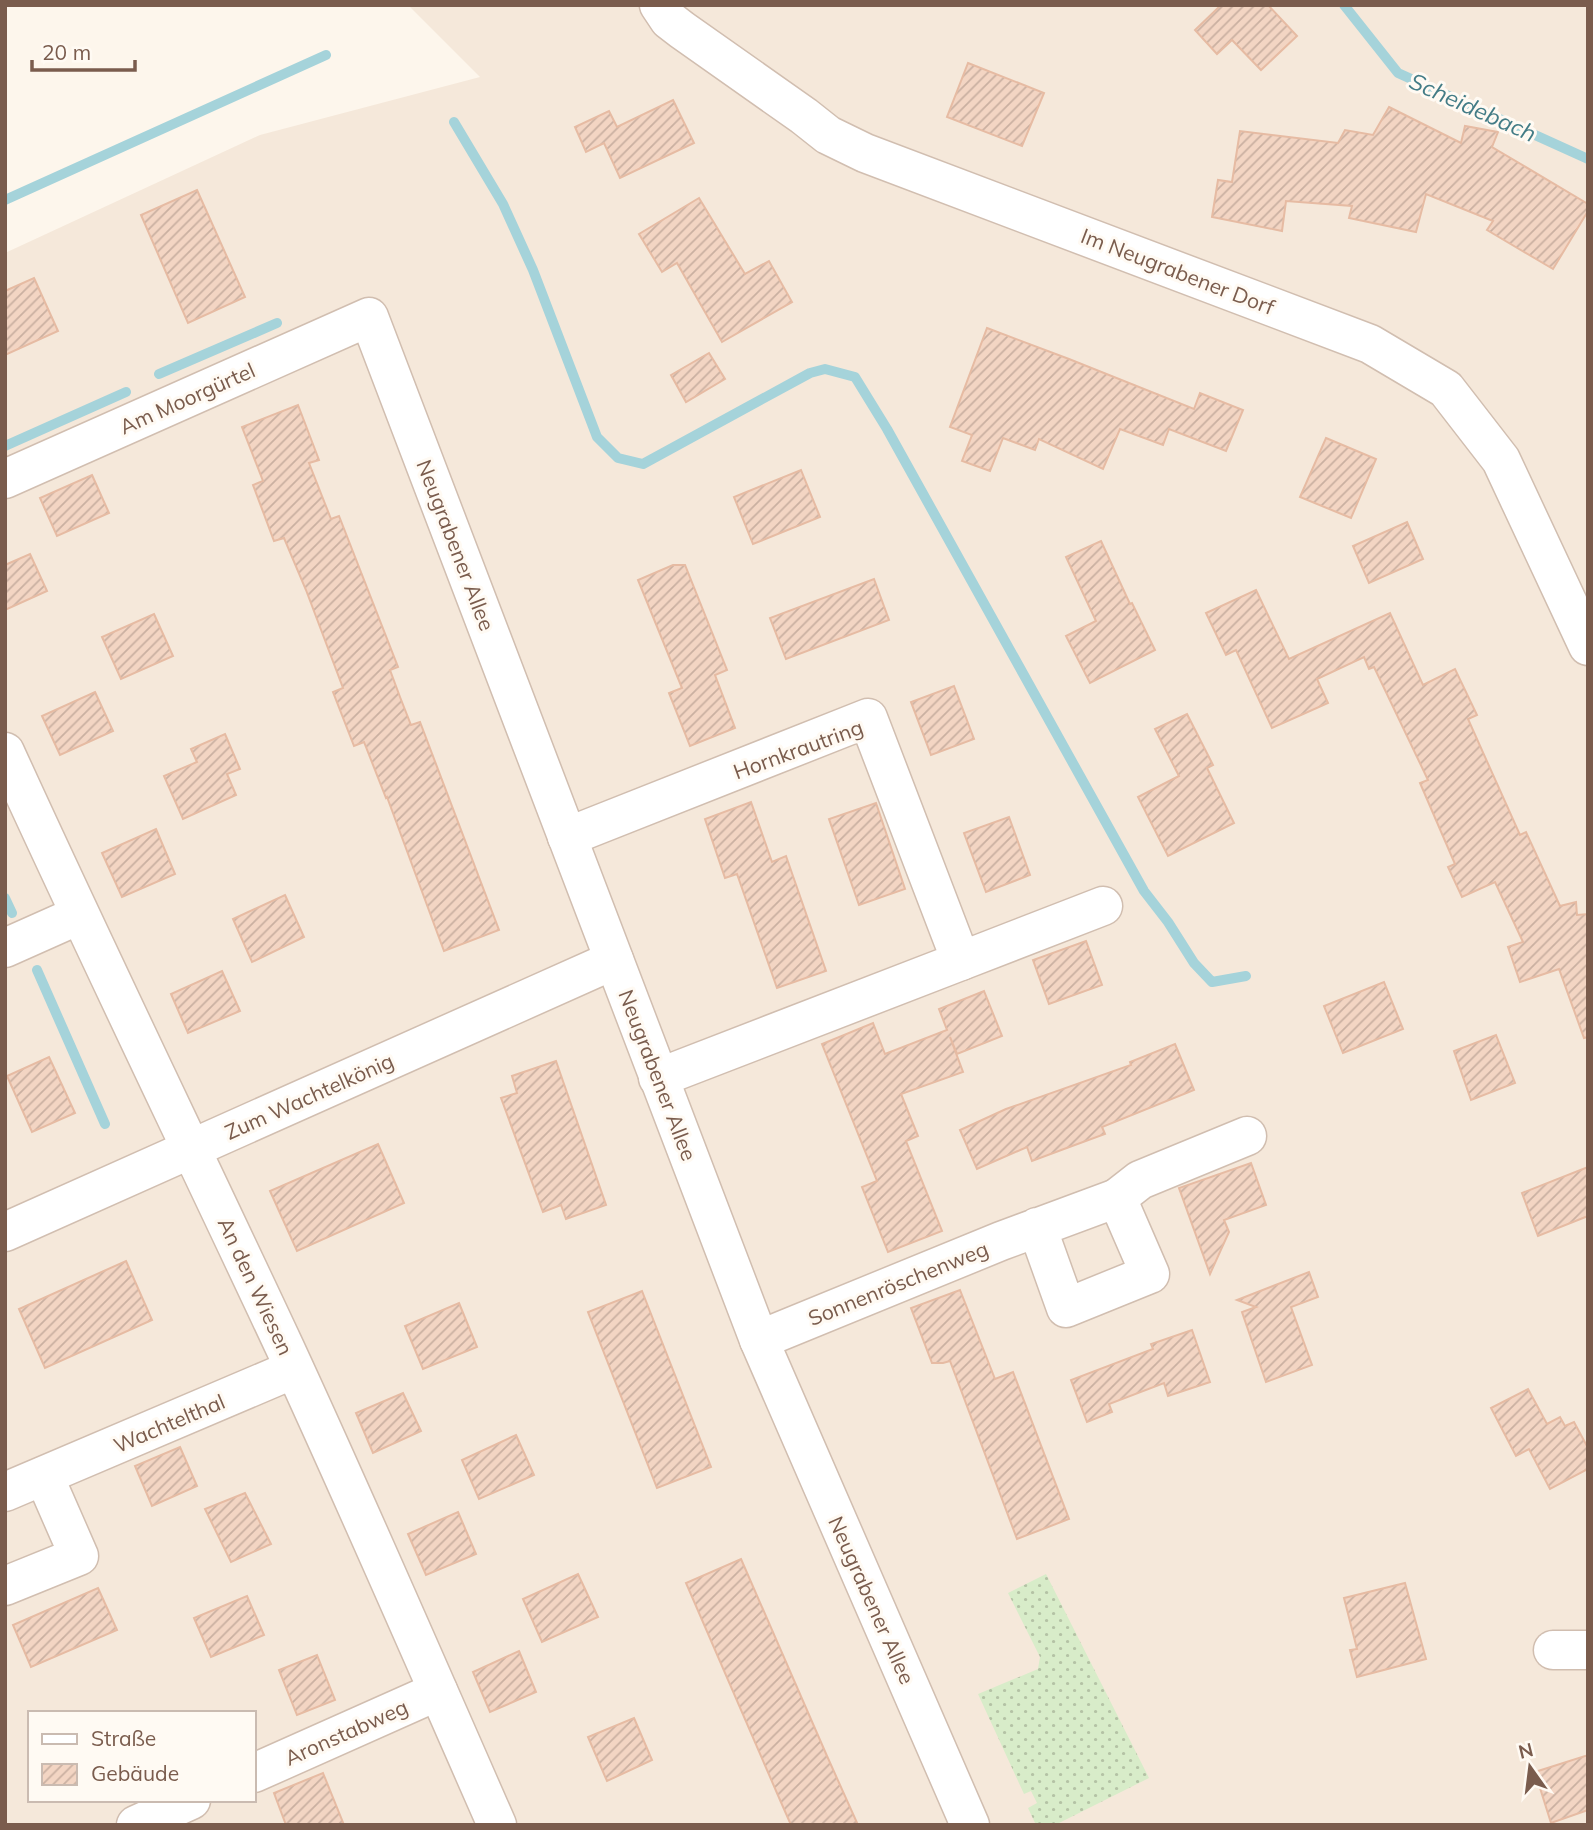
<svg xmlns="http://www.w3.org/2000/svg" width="1593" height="1830" viewBox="0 0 1593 1830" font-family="Mulish,sans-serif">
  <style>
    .residential { fill: #f5e8da; fill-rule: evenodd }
    .grass { fill: url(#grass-dots) }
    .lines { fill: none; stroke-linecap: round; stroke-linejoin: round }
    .stream { stroke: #a5d3da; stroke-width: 10 }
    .building { fill: url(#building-hatch); stroke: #e6bba3; stroke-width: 2 }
    .minor-casing { stroke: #d1beb0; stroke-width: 41 }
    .minor { stroke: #fff; stroke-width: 38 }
    .labels { text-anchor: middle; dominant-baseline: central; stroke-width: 6; stroke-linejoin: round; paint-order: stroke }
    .street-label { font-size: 21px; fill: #7a5c4d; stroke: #fffaf3 }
    .water-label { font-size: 23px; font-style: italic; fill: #437c86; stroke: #fffaf3 }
  </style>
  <defs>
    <pattern id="grass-dots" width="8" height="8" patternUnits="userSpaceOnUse" patternTransform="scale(1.75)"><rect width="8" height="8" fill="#d8ecc9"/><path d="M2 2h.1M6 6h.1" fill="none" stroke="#b4c2a5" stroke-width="1.8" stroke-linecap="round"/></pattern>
    <pattern id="building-hatch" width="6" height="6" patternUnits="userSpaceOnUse" patternTransform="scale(1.75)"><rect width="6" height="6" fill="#f3d5c3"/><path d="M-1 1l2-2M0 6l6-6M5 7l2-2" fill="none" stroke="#cab0a1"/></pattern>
  </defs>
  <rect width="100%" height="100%" fill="#fdf6ec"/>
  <path class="residential" d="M408,5H1588V1825H5V253L260,135L480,77ZM30,1713H254V1800H30Z"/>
  <polygon class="grass" points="1046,1574 1149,1778 1055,1825 1036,1825 1028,1808 1037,1803 1031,1791 1024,1794 978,1694 1038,1669 1040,1657 1008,1593"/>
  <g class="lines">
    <g class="stream">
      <polyline points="1344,5 1398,73 1588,159"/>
      <polyline points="454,122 503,204 533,270 597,437 618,458 643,464 810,373 825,369 855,377 887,429 1144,891 1168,922 1194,963 1212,982 1246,976"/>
      <polyline points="5,200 326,55"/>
      <polyline points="159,374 277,323"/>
      <polyline points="5,446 126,392"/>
      <polyline points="5,898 12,913"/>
      <polyline points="37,970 105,1124"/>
    </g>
  </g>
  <g class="building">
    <polygon points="1221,5 1268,5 1297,36 1261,70 1232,40 1217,54 1195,30"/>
    <polygon points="968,63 1044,93 1022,146 947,117"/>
    <polygon points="673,100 694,143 620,178 604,143 586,152 575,127 609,111 617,127"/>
    <polygon points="1389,107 1461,143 1465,126 1498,132 1492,147 1588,204 1588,211 1553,269 1487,230 1493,221 1426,194 1416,232 1349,218 1352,206 1286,201 1282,231 1212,217 1218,180 1232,182 1240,131 1338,143 1345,130 1373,135"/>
    <polygon points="197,190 245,297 188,323 141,215"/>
    <polygon points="699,198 745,274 769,261 792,302 722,342 677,263 662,272 639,234"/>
    <polygon points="34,278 58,331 5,355 5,291"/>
    <polygon points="987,328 1069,359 1194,409 1200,393 1243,410 1226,451 1169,429 1163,445 1120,429 1103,469 1039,439 1035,450 1003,438 990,471 962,461 972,435 950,427"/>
    <polygon points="709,353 725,379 686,402 671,375"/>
    <polygon points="298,405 319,460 309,463 331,519 339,516 398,667 390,670 400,697 411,725 420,722 499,930 444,951 387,797 386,798 364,742 354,746 333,692 343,688 306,590 284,538 274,541 253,485 263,481 242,427"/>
    <polygon points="1326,438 1376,459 1351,518 1300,497"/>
    <polygon points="801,470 820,517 753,544 734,497"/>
    <polygon points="92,475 109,513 57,536 40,498"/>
    <polygon points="1407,522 1423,559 1369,583 1353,546"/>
    <polygon points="1101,541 1130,604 1132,603 1155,650 1090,683 1066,636 1096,621 1066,557"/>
    <polygon points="30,554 47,591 5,610 5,565"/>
    <polygon points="673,565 685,565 727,670 715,675 735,728 690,746 669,693 682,688 638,580"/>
    <polygon points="874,579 889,620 786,659 770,618"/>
    <polygon points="1256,590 1289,659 1390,613 1423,685 1455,669 1477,715 1468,719 1520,835 1526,832 1560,906 1576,902 1577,915 1588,914 1588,1037 1584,1038 1559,969 1520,982 1508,947 1523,942 1495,882 1462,897 1448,867 1455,864 1420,783 1428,780 1374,667 1369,669 1364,657 1317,679 1328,703 1272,728 1236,650 1226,655 1206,613"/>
    <polygon points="154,614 173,656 121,679 102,637"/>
    <polygon points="954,686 974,739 931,755 911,702"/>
    <polygon points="95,692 113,731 60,755 42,716"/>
    <polygon points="1187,714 1213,765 1207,768 1234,823 1168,856 1138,797 1179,776 1155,729"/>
    <polygon points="225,734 240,769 227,774 236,795 183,819 164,776 197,762 191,749"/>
    <polygon points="751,802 772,862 786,856 826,971 777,988 737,874 725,878 705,819"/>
    <polygon points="876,803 905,889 859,905 829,819"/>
    <polygon points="1009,817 1030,875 986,892 964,833"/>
    <polygon points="156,829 175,874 122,897 102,853"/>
    <polygon points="285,895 304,937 252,962 233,919"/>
    <polygon points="1086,941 1102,985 1049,1004 1033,960"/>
    <polygon points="222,971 240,1011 188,1033 171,994"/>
    <polygon points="1384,982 1403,1029 1343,1053 1324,1006"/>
    <polygon points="984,991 1002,1036 957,1054 950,1037 963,1072 901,1094 918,1136 906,1141 942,1231 888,1252 862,1187 877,1181 822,1044 873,1023 885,1054 947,1030 939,1009"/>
    <polygon points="1496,1035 1515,1083 1471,1100 1454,1051"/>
    <polygon points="1175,1044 1194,1090 1102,1127 1105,1134 1064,1149 1032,1161 1027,1147 977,1169 960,1130 1006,1109 1131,1065 1130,1062"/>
    <polygon points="49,1057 75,1113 32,1132 7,1076"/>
    <polygon points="556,1061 606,1205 566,1219 561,1205 543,1212 501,1098 517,1093 512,1076"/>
    <polygon points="378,1144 404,1203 297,1251 270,1191"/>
    <polygon points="1251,1163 1266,1205 1224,1220 1229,1232 1210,1274 1179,1188"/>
    <polygon points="1588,1167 1588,1216 1538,1236 1522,1193"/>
    <polygon points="126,1261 152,1320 45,1368 19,1309"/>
    <polygon points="1309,1272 1318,1297 1291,1307 1312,1365 1266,1382 1242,1312 1256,1307 1237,1300"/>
    <polygon points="960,1290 995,1379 1013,1372 1069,1519 1017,1539 950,1361 943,1363 932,1363 911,1308"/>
    <polygon points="642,1291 711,1467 657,1488 588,1312"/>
    <polygon points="459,1303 477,1347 423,1369 405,1326"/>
    <polygon points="1192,1330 1210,1382 1168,1396 1164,1383 1109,1404 1112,1412 1087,1422 1071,1380 1153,1349 1151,1344"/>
    <polygon points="1528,1389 1547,1424 1560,1417 1565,1426 1574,1422 1588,1448 1588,1469 1550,1489 1529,1449 1516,1456 1491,1408"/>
    <polygon points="403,1393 421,1431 373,1453 356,1413"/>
    <polygon points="516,1435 534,1475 479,1499 462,1460"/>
    <polygon points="180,1447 197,1486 152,1506 135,1466"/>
    <polygon points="245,1493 271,1544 231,1562 205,1509"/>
    <polygon points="458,1512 476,1554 426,1575 408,1534"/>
    <polygon points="741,1559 827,1756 858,1825 791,1825 780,1800 686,1583"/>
    <polygon points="578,1574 598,1617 542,1642 523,1599"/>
    <polygon points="1405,1583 1426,1659 1357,1677 1350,1650 1357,1649 1344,1598"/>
    <polygon points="98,1588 117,1630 31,1667 13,1625"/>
    <polygon points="247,1596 264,1635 211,1657 194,1618"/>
    <polygon points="519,1651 536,1692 490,1712 473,1672"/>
    <polygon points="317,1655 335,1700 297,1715 279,1670"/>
    <polygon points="634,1718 652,1760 607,1781 588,1737"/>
    <polygon points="1588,1755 1588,1810 1551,1823 1535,1772"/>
    <polygon points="323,1773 344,1825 286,1825 274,1793"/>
  </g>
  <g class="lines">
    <g class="minor-casing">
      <g id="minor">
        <polyline points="659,5 669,20 682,30 804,116 828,135 865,153 1370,344 1446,389 1501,460 1588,646"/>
        <polyline points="5,479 369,317 759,1340 970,1825"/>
        <path d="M5,752C96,952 192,1149 285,1348C358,1506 427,1666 497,1825"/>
        <polyline points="567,837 868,718 961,961 658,1078"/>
        <polyline points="5,948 79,915"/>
        <polyline points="961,961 1103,906"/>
        <polyline points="1117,1198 1140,1180 1247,1136"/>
        <polyline points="5,1232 614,960"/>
        <polyline points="759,1340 1001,1241 1117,1198 1150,1274 1066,1308 1037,1227"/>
        <polyline points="5,1492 294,1369"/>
        <polyline points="5,1586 79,1556 44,1476"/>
        <polyline points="1553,1650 1588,1650"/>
        <polyline points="254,1773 438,1691"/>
        <polyline points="136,1825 191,1800"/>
      </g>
    </g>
    <use href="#minor" class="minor"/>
  </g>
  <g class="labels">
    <g class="street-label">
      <text transform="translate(1178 271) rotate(21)">Im Neugrabener Dorf</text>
      <text transform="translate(187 398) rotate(-24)">Am Moorgürtel</text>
      <text transform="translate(456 545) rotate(69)">Neugrabener Allee</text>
      <text transform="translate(798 749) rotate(-20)">Hornkrautring</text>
      <text transform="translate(658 1075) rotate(69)">Neugrabener Allee</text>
      <text transform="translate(309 1096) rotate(-24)">Zum Wachtelkönig</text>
      <text transform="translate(898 1283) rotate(-22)">Sonnenröschenweg</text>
      <text transform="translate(256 1286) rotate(65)">An den Wiesen</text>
      <text transform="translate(169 1423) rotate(-23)">Wachtelthal</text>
      <text transform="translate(872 1600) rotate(66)">Neugrabener Allee</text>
      <text transform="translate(346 1732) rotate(-24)">Aronstabweg</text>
    </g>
    <g class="water-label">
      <text transform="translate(1473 107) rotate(24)">Scheidebach</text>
    </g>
  </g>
  <rect width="1593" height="1830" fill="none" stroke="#7a5c4d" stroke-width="14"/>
  <rect x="28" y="1711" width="228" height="91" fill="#fffaf3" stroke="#cabbb1" stroke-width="2"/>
  <rect x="42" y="1734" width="35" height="10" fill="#ffffff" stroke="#cabbb1" stroke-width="2"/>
  <text x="91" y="1746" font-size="21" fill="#7a5c4d">Straße</text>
  <rect x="42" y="1764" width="35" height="21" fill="url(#building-hatch)" stroke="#cabbb1" stroke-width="2"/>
  <text x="91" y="1781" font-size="21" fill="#7a5c4d">Gebäude</text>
  <g transform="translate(1530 1767) rotate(346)" stroke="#fffaf3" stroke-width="5" paint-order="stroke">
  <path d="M0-5L12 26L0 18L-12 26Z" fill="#7a5c4d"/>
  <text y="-10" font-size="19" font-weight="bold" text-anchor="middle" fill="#7a5c4d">N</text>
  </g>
  <path d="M32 60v10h103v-10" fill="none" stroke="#7a5c4d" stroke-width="3.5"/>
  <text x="42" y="60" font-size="21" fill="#7a5c4d" stroke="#fffaf3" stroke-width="5" paint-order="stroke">20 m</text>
</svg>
